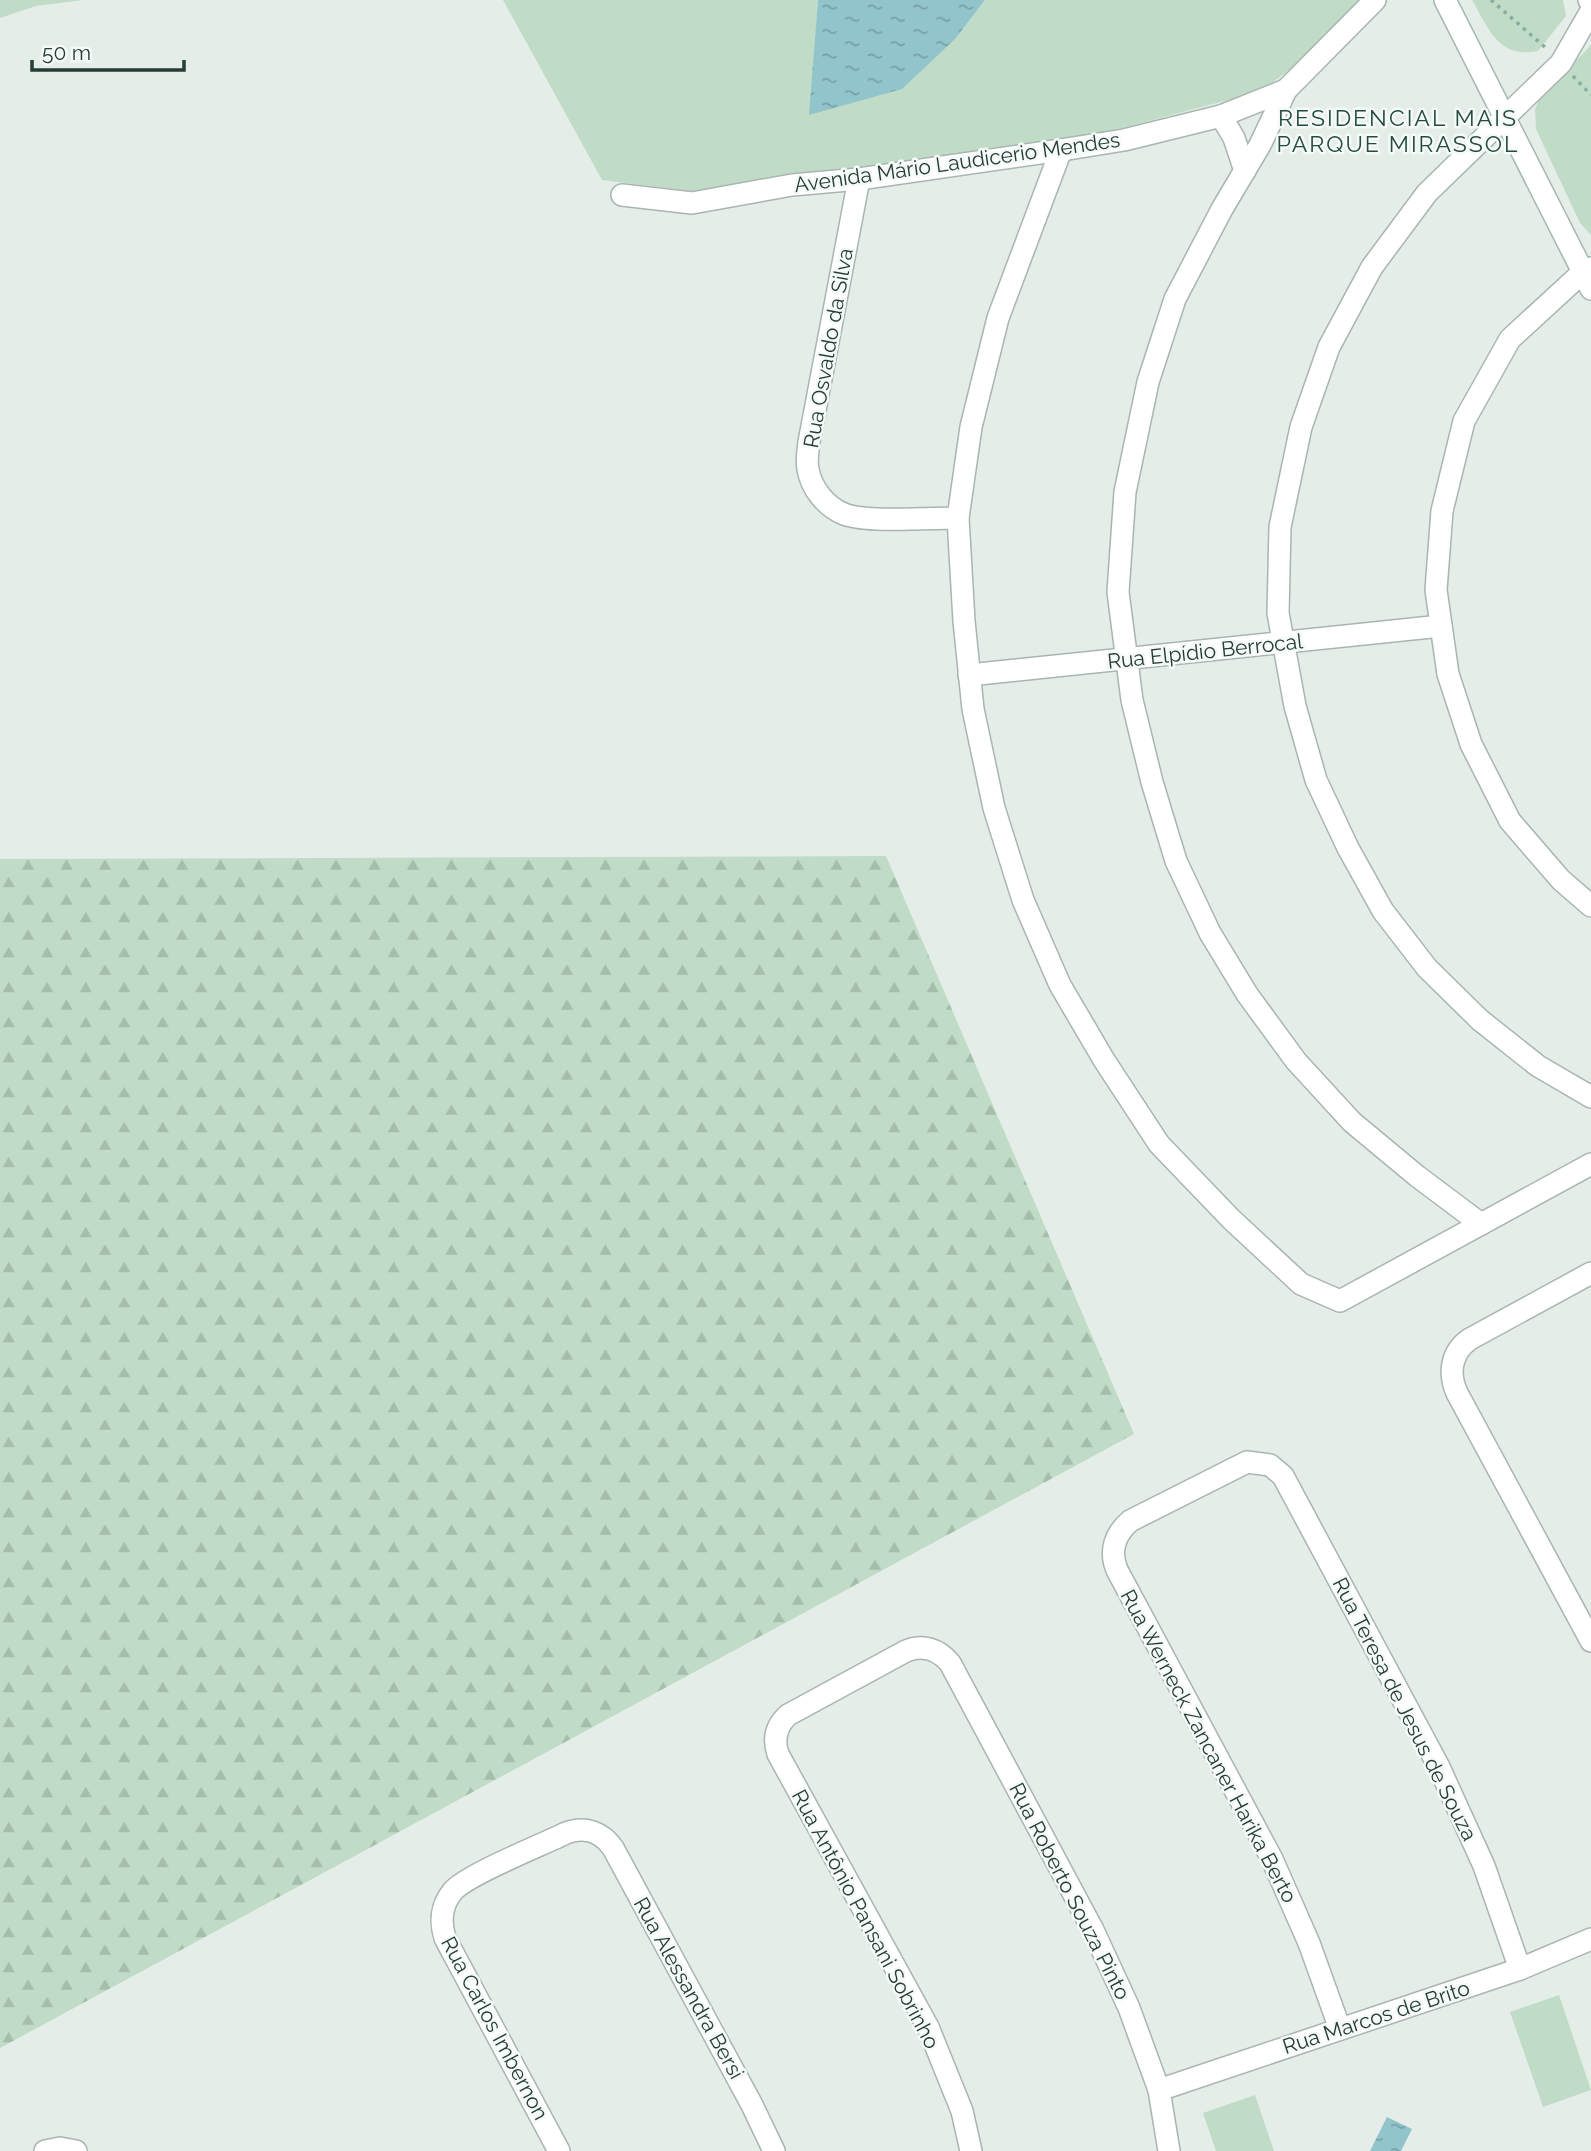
<svg xmlns="http://www.w3.org/2000/svg" width="1591" height="2151" viewBox="0 0 1591 2151" font-family="Raleway,sans-serif">
  <style>
    .green { fill: #c0dcc7 }
    .forest { fill: url(#forest-firs) }
    .water { fill: url(#water-ripples) }
    .lines { fill: none; stroke-linecap: round; stroke-linejoin: round }
    .street-casing { stroke: #a8b5b0; stroke-width: 24 }
    .secondary-casing { stroke: #a4b7b0; stroke-width: 24 }
    .path { stroke: #88ada1; stroke-width: 3.5; stroke-dasharray: 3.5 5; stroke-linecap: butt }
    .street { stroke: #fff; stroke-width: 21 }
    .secondary { stroke: #fff; stroke-width: 21 }
    .labels { text-anchor: middle; dominant-baseline: central; stroke-width: 5; stroke-linejoin: round; paint-order: stroke }
    .street-label { font-size: 21px; fill: #253d36; stroke: #f5f9f7 }
    .neighbourhood-label { font-size: 23px; letter-spacing: 2px; fill: #234d42; stroke: #f5f9f7 }
  </style>
  <defs>
    <pattern id="forest-firs" width="22" height="20" patternUnits="userSpaceOnUse" patternTransform="scale(1.75)"><rect width="22" height="20" fill="#c0dcc7"/><path d="M5 1l3.5 6h-7zM16 11l3.5 6h-7z" fill="#a5beac"/></pattern>
    <pattern id="water-ripples" width="26" height="14" patternUnits="userSpaceOnUse" patternTransform="scale(1.75)"><rect width="26" height="14" fill="#92c4cc"/><path d="M2 4q2-2 4 0t4 0M15 11q2-2 4 0t4 0" fill="none" stroke="#77a0a6"/></pattern>
  </defs>
  <rect width="100%" height="100%" fill="#e5ede9"/>
  <g class="green">
    <polygon points="0,0 83,0 36,6 0,18"/>
    <polygon points="503,0 818,0 810,115 956,38 985,0 1359,0 1296,65 1265,88 1232,99 1122,128 1059,141 790,176 691,191 602,180"/>
    <path d="M1472,0H1563L1566,16L1538,51C1498,59 1489,29 1472,0Z"/>
    <polygon points="1591,45 1591,235 1580,223 1536,129 1535,109 1539,100"/>
    <polygon points="1559,1995 1591,2090 1543,2107 1510,2012"/>
    <polygon points="1255,2095 1274,2151 1216,2151 1203,2113"/>
  </g>
  <polygon class="forest" points="886,856 1134,1434 0,2048 0,859"/>
  <g class="water">
    <polygon points="818,0 985,0 956,38 902,89 809,115"/>
    <polygon points="1387,2117 1412,2129 1401,2151 1370,2151"/>
  </g>
  <g class="lines">
    <g class="street-casing">
      <g id="street">
        <polyline points="1375,0 1286,90 1260,145 1222,209 1175,299 1148,382 1125,492 1118,592 1132,700 1152,782 1176,861 1210,933 1247,994 1296,1061 1352,1122 1417,1176 1481,1224"/>
        <polyline points="1591,11 1561,63 1427,193 1372,267 1329,347 1301,427 1280,527 1278,613 1295,706 1316,780 1348,848 1383,911 1427,968 1480,1020 1538,1066 1591,1097"/>
        <polyline points="1221,116 1234,138 1245,171"/>
        <polyline points="1061,150 998,318 971,427 958,518 964,621 973,709 994,808 1023,900 1060,985 1104,1060 1159,1144 1231,1219 1301,1284 1340,1301 1591,1164"/>
        <path d="M859,179L809,442C808,451 806,461 808,469C811,488 826,507 844,514C866,523 931,518 958,518"/>
        <polyline points="622,195 692,203 792,185 859,179 1061,150 1124,140 1221,116 1286,90"/>
        <polyline points="1591,289 1583,272 1510,339 1464,421 1442,511 1436,590 1448,674 1471,744 1510,821 1561,880 1591,906"/>
        <polyline points="969,675 1441,626"/>
        <path d="M1591,1273L1470,1339C1451,1352 1448,1373 1457,1393L1591,1641"/>
        <path d="M1340,2029L1309,1943L1272,1859L1117,1570C1109,1551 1115,1534 1130,1521L1247,1462L1270,1465L1283,1476L1439,1767L1484,1866L1520,1969"/>
        <polyline points="1159,2090 1520,1969 1591,1939"/>
        <polyline points="45,2151 60,2148 76,2151"/>
        <path d="M559,2151L445,1938C440,1922 441,1905 453,1891C468,1874 542,1845 566,1833C585,1826 602,1832 613,1848L752,2105L774,2151"/>
        <path d="M971,2151L962,2111L928,2027L778,1754C773,1739 776,1726 788,1715L906,1651C923,1644 938,1649 950,1663L1093,1930L1129,2008L1159,2090L1169,2151"/>
      </g>
    </g>
    <g class="secondary-casing">
      <g id="secondary">
        <polyline points="1445,0 1583,272 1591,268"/>
        <polyline points="1589,0 1591,2"/>
      </g>
    </g>
    <g class="path">
      <polyline points="1491,0 1546,48"/>
      <polyline points="1573,76 1591,95"/>
    </g>
    <use href="#street" class="street"/>
    <use href="#secondary" class="secondary"/>
  </g>
  <g class="labels">
    <g class="street-label">
      <text transform="translate(957 162) rotate(-8)">Avenida Mário Laudicerio Mendes</text>
      <text transform="translate(828 348) rotate(-80)">Rua Osvaldo da Silva</text>
      <text transform="translate(1205 651) rotate(-6)">Rua Elpídio Berrocal</text>
      <text transform="translate(1405 1709) rotate(63)">Rua Teresa de Jesus de Souza</text>
      <text transform="translate(1209 1746) rotate(62)">Rua Werneck Zancaner Harika Berto</text>
      <text transform="translate(1070 1891) rotate(63)">Rua Roberto Souza Pinto</text>
      <text transform="translate(866 1919) rotate(62)">Rua Antônio Pansani Sobrinho</text>
      <text transform="translate(689 1988) rotate(61)">Rua Alessandra Bersi</text>
      <text transform="translate(1376 2017) rotate(-18)">Rua Marcos de Brito</text>
      <text transform="translate(495 2028) rotate(62)">Rua Carlos Imbernon</text>
    </g>
    <g class="neighbourhood-label">
      <text x="1398" y="117">RESIDENCIAL MAIS<tspan x="1398" dy="26">PARQUE MIRASSOL</tspan></text>
    </g>
  </g>
  <path d="M32 60v10h152v-10" fill="none" stroke="#253d36" stroke-width="3.5"/>
  <text x="42" y="60" font-size="21" fill="#253d36" stroke="#f5f9f7" stroke-width="5" paint-order="stroke">50 m</text>
</svg>
